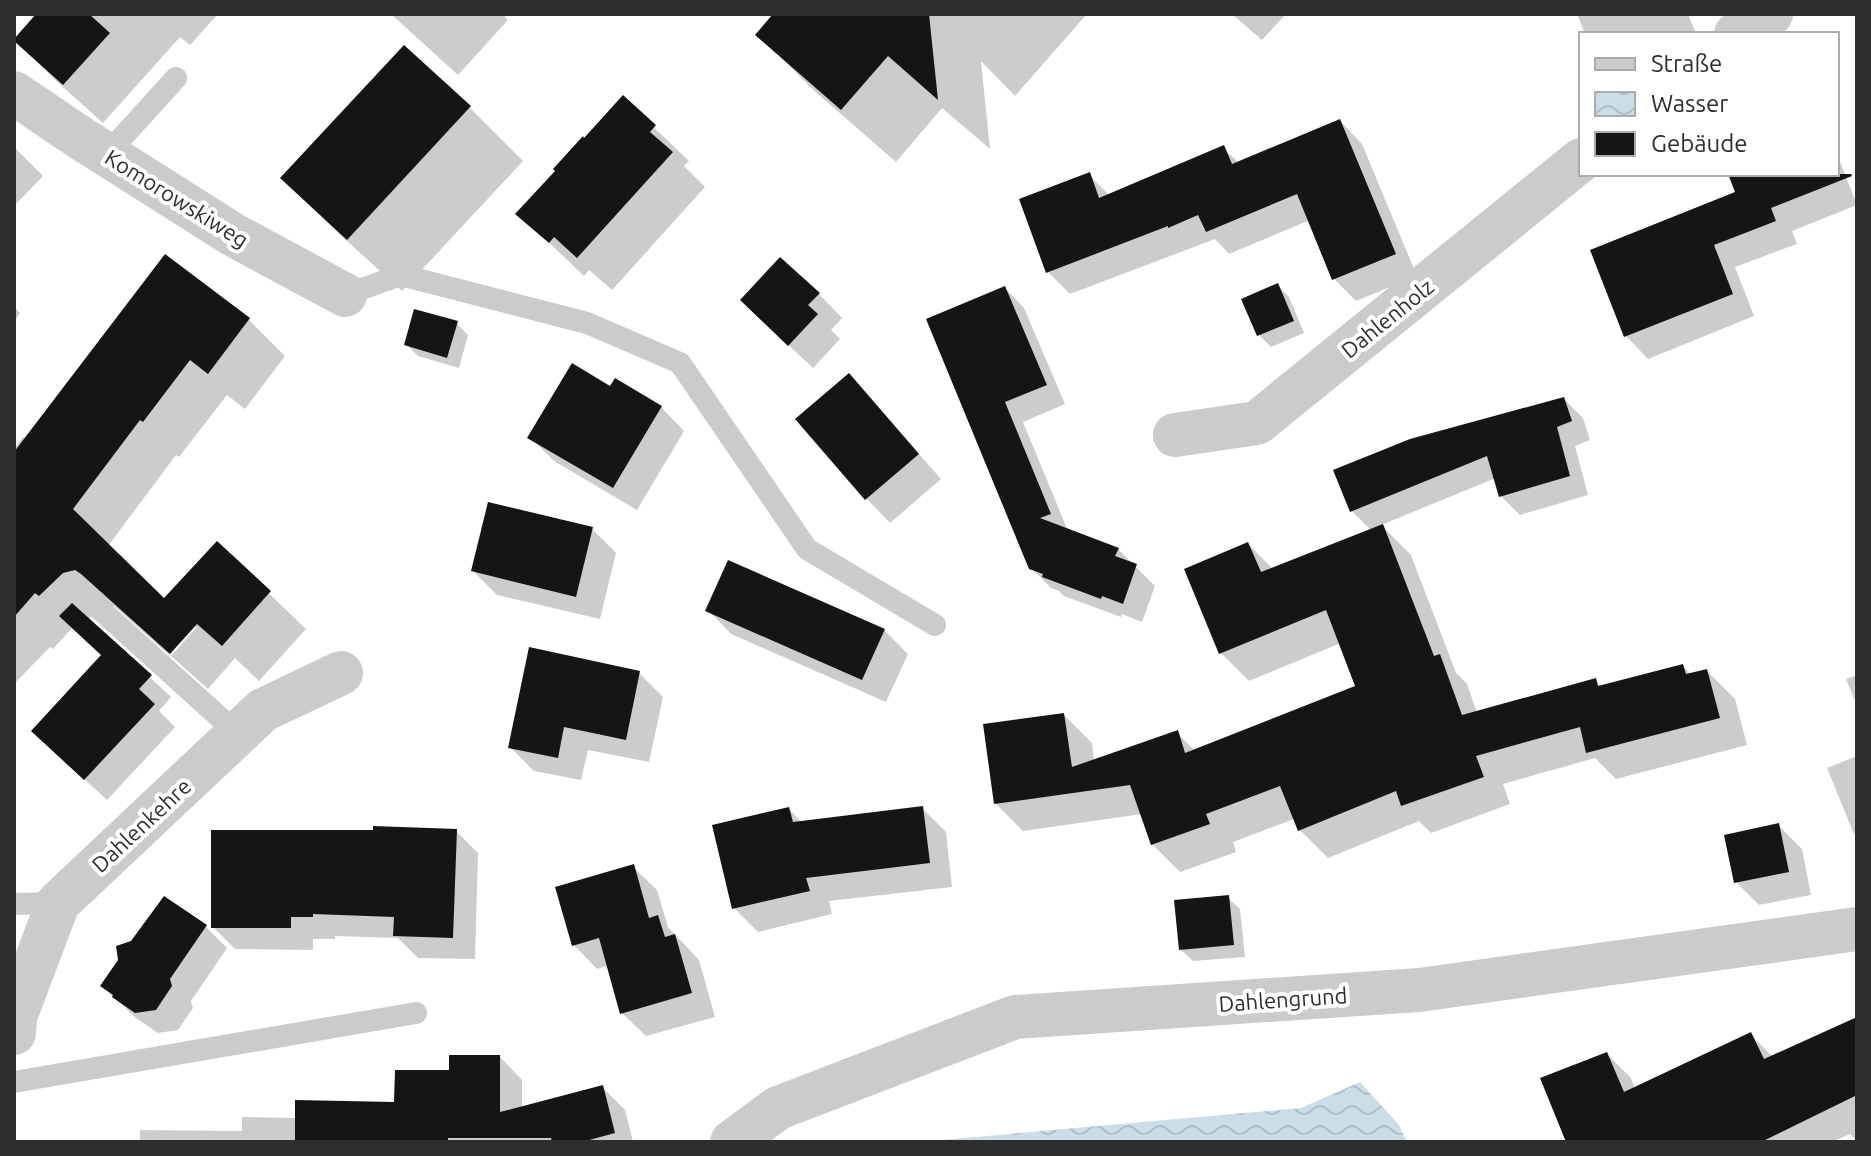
<svg xmlns="http://www.w3.org/2000/svg" width="1871" height="1156" viewBox="0 0 1871 1156" font-family="Ubuntu,sans-serif">
  <style>
    .water { fill: url(#water-waves) }
    .shadow { fill: #0003 }
    .building { fill: #151515 }
    .lines { fill: none; stroke-linecap: round; stroke-linejoin: round }
    .lane { stroke: #cbcbcb; stroke-width: 22 }
    .street { stroke: #cbcbcb; stroke-width: 44 }
    .labels { text-anchor: middle; dominant-baseline: central; stroke-width: 8; stroke-linejoin: round; paint-order: stroke }
    .street-label { font-size: 22px; fill: #2e2e2e; stroke: #fff }
  </style>
  <defs>
    <pattern id="water-waves" width="16" height="10" patternUnits="userSpaceOnUse" patternTransform="scale(2)"><rect width="16" height="10" fill="#cbdee7"/><path d="M0 5q4-4 8 0t8 0" fill="none" stroke="#afbfc6"/></pattern>
  </defs>
  <rect width="100%" height="100%" fill="#fff"/>
  <polygon class="water" points="1360,1082 1399,1125 1407,1142 938,1142 941,1140 1301,1108"/>
  <g class="shadow">
    <polygon points="39,14 218,14 190,45 180,37 103,123 54,79 15,40"/>
    <polygon points="391,14 502,14 508,20 458,75"/>
    <polygon points="775,14 1087,14 1015,96 981,61 990,149 942,108 896,162 811,88 758,34"/>
    <polygon points="1232,14 1286,14 1262,40"/>
    <polygon points="1577,14 1688,14 1696,34 1585,34"/>
    <polygon points="404,48 470,108 523,161 402,291 336,231 283,178"/>
    <polygon points="623,98 689,161 684,166 705,187 612,290 589,270 584,276 518,213"/>
    <polygon points="1340,121 1362,144 1417,276 1356,301 1334,279 1310,220 1229,254 1215,239 1070,294 1048,272 1089,175 1110,196 1223,148 1239,163"/>
    <polygon points="14,147 43,176 14,206"/>
    <polygon points="1837,154 1857,205 1792,231 1797,244 1735,267 1754,316 1648,359 1626,336 1738,194 1730,174 1837,174"/>
    <polygon points="166,257 249,320 285,356 245,409 227,395 179,457 176,455 108,546 164,601 217,544 306,629 259,681 235,658 208,689 171,656 196,628 194,625 168,654 114,606 106,606 99,609 88,620 171,697 159,711 175,727 107,800 55,752 103,656 72,628 53,649 50,647 16,682 14,680 14,449 23,437 26,440"/>
    <polygon points="1278,286 1289,297 1304,333 1271,347 1259,335"/>
    <polygon points="1005,288 1024,308 1065,404 1023,422 1068,531 1118,549 1155,586 1142,622 1122,614 1121,617 1064,596 1059,591 1051,588 1031,568 928,320"/>
    <polygon points="819,294 842,318 831,330 840,339 813,368 766,324"/>
    <polygon points="14,307 20,313 14,322"/>
    <polygon points="456,323 468,335 459,368 418,356 406,344"/>
    <polygon points="849,376 872,400 941,479 890,523 867,499 798,420"/>
    <polygon points="611,388 661,407 684,431 637,510 554,461 530,437"/>
    <polygon points="1564,399 1583,418 1590,440 1575,446 1588,495 1520,515 1501,496 1496,478 1381,525 1411,555 1456,673 1467,684 1477,713 1596,681 1602,687 1683,666 1691,675 1707,671 1735,699 1747,745 1616,779 1595,758 1503,784 1510,804 1431,833 1419,821 1328,858 1300,830 1294,819 1233,842 1236,852 1180,872 1152,844 1142,814 1023,831 995,803 1064,715 1092,743 1094,761 1177,733 1195,751 1358,687 1341,643 1249,681 1221,653 1248,544 1273,569 1372,531 1352,511"/>
    <polygon points="592,529 616,553 600,619 497,595 473,571"/>
    <polygon points="708,610 884,630 908,654 886,702 731,634"/>
    <polygon points="639,673 663,697 649,762 588,750 581,780 534,771 510,747"/>
    <polygon points="1857,675 1857,706 1846,679"/>
    <polygon points="1857,756 1857,837 1853,832 1827,768"/>
    <polygon points="922,808 946,832 952,887 829,901 832,914 758,932 734,908 789,809 802,823"/>
    <polygon points="1778,825 1802,849 1811,895 1759,905 1736,882"/>
    <polygon points="456,831 478,853 475,959 418,958 398,938 335,936 335,939 313,939 313,950 235,949 213,927"/>
    <polygon points="633,867 657,890 668,927 699,960 715,1017 646,1036 622,1013 609,965 597,969 574,945"/>
    <polygon points="1228,898 1240,909 1245,957 1193,961 1181,950"/>
    <polygon points="164,899 206,927 227,948 191,1001 193,1008 178,1030 158,1033 136,1018 102,986"/>
    <polygon points="1857,1019 1857,1141 1850,1134 1832,1142 1568,1142 1607,1054 1631,1078 1635,1089 1750,1034 1773,1057"/>
    <polygon points="500,1057 522,1080 522,1108 602,1087 625,1110 633,1142 140,1142 140,1130 242,1131 242,1117 297,1118 396,1104 451,1072"/>
  </g>
  <g class="building">
    <polygon points="36,14 89,14 110,33 63,85 14,41 14,39"/>
    <polygon points="773,14 929,14 938,100 888,56 841,110 755,35"/>
    <polygon points="404,45 471,106 347,240 280,178"/>
    <polygon points="623,95 656,125 650,132 673,152 577,258 554,237 549,243 515,214 555,171 553,169 583,136 584,138"/>
    <polygon points="1340,119 1396,254 1332,280 1297,194 1206,232 1198,215 1168,228 1168,226 1046,273 1019,199 1090,172 1099,198 1224,145 1232,164"/>
    <polygon points="1728,174 1851,174 1852,176 1771,208 1776,221 1714,245 1733,294 1624,337 1590,250 1735,192"/>
    <polygon points="165,254 250,318 208,374 190,360 143,422 140,420 73,509 164,598 217,541 271,591 222,646 197,624 170,654 81,574 75,570 63,573 39,596 35,593 14,617 14,452"/>
    <polygon points="780,257 820,293 808,305 818,314 788,346 740,300"/>
    <polygon points="1278,283 1294,321 1257,336 1241,299"/>
    <polygon points="1005,286 1047,385 1005,402 1051,514 1040,518 1119,548 1115,556 1137,564 1123,604 1102,596 1101,599 1042,577 1043,574 1029,569 926,319"/>
    <polygon points="414,309 458,321 447,358 404,345"/>
    <polygon points="572,363 610,386 615,378 662,406 613,488 527,438"/>
    <polygon points="849,373 919,454 865,500 795,419"/>
    <polygon points="1564,397 1572,421 1557,427 1570,476 1499,497 1487,456 1350,512 1333,470 1410,439"/>
    <polygon points="488,502 593,527 576,597 471,571"/>
    <polygon points="1383,524 1434,656 1440,654 1462,715 1596,678 1598,686 1683,664 1686,674 1707,669 1720,718 1586,753 1580,727 1476,756 1484,777 1401,806 1396,791 1298,831 1280,786 1206,814 1210,824 1151,845 1130,785 994,804 983,724 1064,713 1072,767 1178,730 1185,753 1355,686 1326,610 1219,654 1184,569 1248,542 1261,572"/>
    <polygon points="728,560 885,629 862,680 705,611"/>
    <polygon points="72,603 152,675 139,689 155,704 84,780 31,731 101,655 59,616"/>
    <polygon points="529,647 640,671 626,740 564,727 558,758 508,748"/>
    <polygon points="923,806 930,863 806,878 810,891 732,909 712,825 789,807 793,822"/>
    <polygon points="1779,823 1789,872 1734,883 1724,835"/>
    <polygon points="373,826 457,829 453,938 393,936 394,917 313,914 313,917 291,917 291,928 211,928 211,830 373,830"/>
    <polygon points="634,864 649,918 658,915 665,937 675,934 692,993 620,1014 599,938 572,946 555,887"/>
    <polygon points="1229,895 1234,945 1179,950 1174,900"/>
    <polygon points="164,896 207,925 170,979 172,986 156,1010 135,1013 112,997 113,995 100,986 118,960 116,946 131,941"/>
    <polygon points="1857,1017 1857,1095 1761,1142 1566,1142 1540,1078 1607,1052 1624,1092 1751,1032 1764,1059"/>
    <polygon points="449,1055 500,1055 500,1112 603,1085 615,1133 582,1142 552,1142 551,1138 448,1138 448,1142 295,1142 295,1100 394,1102 395,1070 449,1070"/>
  </g>
  <g class="lines">
    <g class="lane">
      <polyline points="107,154 176,78"/>
      <polyline points="345,295 401,275 587,323 680,363 807,549 935,625"/>
      <polyline points="14,639 72,584 238,734"/>
      <polyline points="14,904 58,903"/>
      <polyline points="14,1082 416,1013"/>
    </g>
    <g class="street">
      <polyline points="1736,34 1771,14"/>
      <polyline points="14,93 79,137 232,234 345,295"/>
      <polyline points="1175,435 1257,423 1581,160"/>
      <polyline points="14,1033 15,1017 58,903 263,710 341,673"/>
      <polyline points="732,1142 778,1108 1015,1017 1419,990 1857,929"/>
    </g>
  </g>
  <g class="labels">
    <g class="street-label">
      <text transform="translate(177 198) rotate(32)">Komorowskiweg</text>
      <text transform="translate(1387 318) rotate(-39)">Dahlenholz</text>
      <text transform="translate(141 825) rotate(-43)">Dahlenkehre</text>
      <text transform="translate(1283 999) rotate(-4)">Dahlengrund</text>
    </g>
  </g>
  <rect width="1871" height="1156" fill="none" stroke="#2e2e2e" stroke-width="32"/>
  <rect x="1579" y="32" width="260" height="144" fill="#ffffff" stroke="#ababab" stroke-width="2"/>
  <rect x="1595" y="58" width="40" height="12" fill="#cbcbcb" stroke="#ababab" stroke-width="2"/>
  <text x="1651" y="72" font-size="24" fill="#2e2e2e">Straße</text>
  <rect x="1595" y="92" width="40" height="24" fill="url(#water-waves)" stroke="#ababab" stroke-width="2"/>
  <text x="1651" y="112" font-size="24" fill="#2e2e2e">Wasser</text>
  <rect x="1595" y="132" width="40" height="24" fill="#151515" stroke="#ababab" stroke-width="2"/>
  <text x="1651" y="152" font-size="24" fill="#2e2e2e">Gebäude</text>
</svg>
